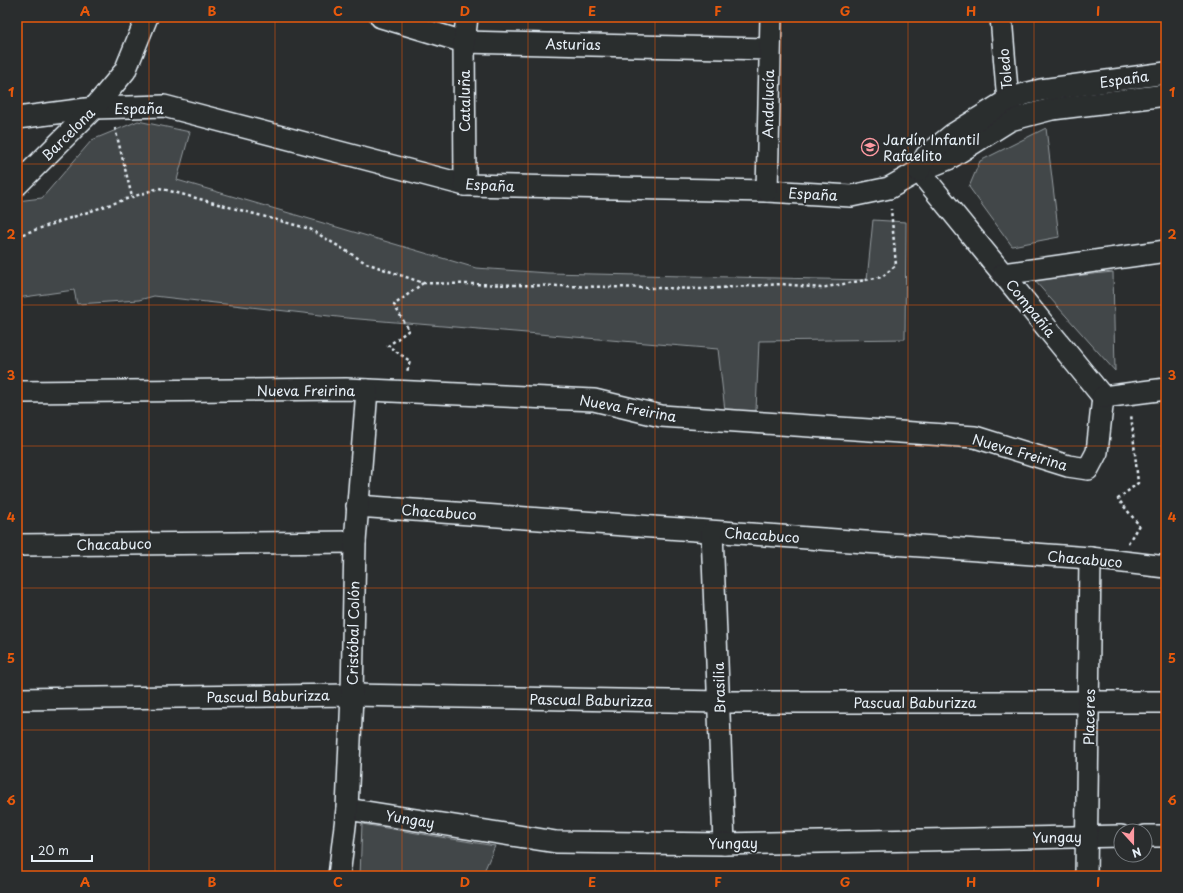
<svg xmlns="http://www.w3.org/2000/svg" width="1183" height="893" viewBox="0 0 1183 893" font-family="'Playpen Sans',sans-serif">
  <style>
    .green { fill: #424648; stroke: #959ca0 }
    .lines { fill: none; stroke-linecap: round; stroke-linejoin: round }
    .street-casing { stroke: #e8f1f8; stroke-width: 24 }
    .path { stroke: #e8f1f8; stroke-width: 2.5; stroke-dasharray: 3 3; stroke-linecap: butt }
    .street { stroke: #2a2d2e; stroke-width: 21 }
    .grid { fill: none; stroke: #e8590c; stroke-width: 1; stroke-opacity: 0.55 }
    .labels { text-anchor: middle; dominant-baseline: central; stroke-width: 3.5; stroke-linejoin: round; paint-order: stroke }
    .street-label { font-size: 14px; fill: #e8f1f8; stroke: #2a2d2e }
    .poi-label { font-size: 14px; fill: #e8f1f8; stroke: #2a2d2e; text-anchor: start }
    .neatline { fill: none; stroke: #e8590c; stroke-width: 1.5 }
    .grid-label { font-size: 13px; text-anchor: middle; font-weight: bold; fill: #e8590c }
  </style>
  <rect width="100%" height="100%" fill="#2a2d2e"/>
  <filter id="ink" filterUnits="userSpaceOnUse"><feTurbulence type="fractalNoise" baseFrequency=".025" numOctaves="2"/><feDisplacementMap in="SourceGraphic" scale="8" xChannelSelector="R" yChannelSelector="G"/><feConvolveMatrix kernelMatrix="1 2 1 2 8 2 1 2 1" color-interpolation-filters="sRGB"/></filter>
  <g filter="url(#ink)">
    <g class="green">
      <polygon points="138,121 190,132 177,180 476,268 548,273 867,280 873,220 906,222 905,339 759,341 756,411 725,411 718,349 347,318 154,296 139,300 77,304 74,290 17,298 17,201 42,198 92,140"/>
      <polygon points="1046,128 1059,237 1012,246 969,187 980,161"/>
      <polygon points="1113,272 1115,371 1034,280"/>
      <polygon points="362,824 495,846 482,876 360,876"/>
    </g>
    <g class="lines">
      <g class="street-casing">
        <g id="street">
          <polyline points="381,17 464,42 769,49"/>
          <polyline points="1001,17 1009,114"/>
          <polyline points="17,118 94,108 164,106 465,185 767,191 851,196 889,188 919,171 948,159 1010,120 1052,109 1166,95"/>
          <polyline points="919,171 1103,397"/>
          <polyline points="919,171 926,156 952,135 1008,100 1025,94 1041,90 1166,73"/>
          <polyline points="17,185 94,108 125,71 147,17"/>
          <polyline points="465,185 464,42 467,17"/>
          <polyline points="767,191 771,17"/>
          <polyline points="1003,274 1166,251"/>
          <polyline points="17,392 346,389 594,400 661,416 975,437 1068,466 1088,469 1097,452 1103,397"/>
          <polyline points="1103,397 1166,389"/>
          <polyline points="357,506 1090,558 1166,567"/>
          <polyline points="712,532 724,844"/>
          <polyline points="17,545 355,542"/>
          <polyline points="17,699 352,695 720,702 1166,702"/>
          <polyline points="347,809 556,842 724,844 1121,836"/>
          <polyline points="1145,836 1166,836"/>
          <polyline points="339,876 347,809 352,695 355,542 367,390"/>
          <polyline points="1086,876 1090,558"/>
        </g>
      </g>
      <g class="path">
        <polyline points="115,128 132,197"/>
        <polyline points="17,236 159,188 310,229 366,263 423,283 394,305 409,330 388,346 410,361 407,372"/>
        <polyline points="423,283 702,289 782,284 821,288 882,277 896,265 891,209"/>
        <polyline points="1128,543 1139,525 1118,499 1138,483 1131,414"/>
      </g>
      <use href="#street" class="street"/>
    </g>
  </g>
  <path class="grid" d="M149,17V876M275,17V876M402,17V876M528,17V876M655,17V876M781,17V876M908,17V876M1034,17V876M17,164H1166M17,305H1166M17,446H1166M17,588H1166M17,730H1166"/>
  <defs>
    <g id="school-ring" transform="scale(0.9)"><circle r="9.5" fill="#2a2d2e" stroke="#ff9aa2" stroke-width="1.5"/><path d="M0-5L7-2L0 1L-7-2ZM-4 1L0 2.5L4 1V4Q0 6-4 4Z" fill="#ff9aa2"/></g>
  </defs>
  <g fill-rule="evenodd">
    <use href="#school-ring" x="870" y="147"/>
  </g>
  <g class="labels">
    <g class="street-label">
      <text transform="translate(573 44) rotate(1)">Asturias</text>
      <text transform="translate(1005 69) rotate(-95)">Toledo</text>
      <text transform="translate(1124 79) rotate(-8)">España</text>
      <text transform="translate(464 101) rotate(-90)">Cataluña</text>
      <text transform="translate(768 104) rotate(-89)">Andalucía</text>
      <text x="139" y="108">España</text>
      <text transform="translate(68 134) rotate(-45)">Barcelona</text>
      <text transform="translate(490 185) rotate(3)">España</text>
      <text transform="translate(813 194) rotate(3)">España</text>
      <text transform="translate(1031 308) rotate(51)">Compañía</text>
      <text x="306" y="390">Nueva Freirina</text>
      <text transform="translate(628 408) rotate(10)">Nueva Freirina</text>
      <text transform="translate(1020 452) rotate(16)">Nueva Freirina</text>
      <text transform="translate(439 512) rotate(4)">Chacabuco</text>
      <text transform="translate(762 535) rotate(4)">Chacabuco</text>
      <text transform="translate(114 544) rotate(-1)">Chacabuco</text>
      <text transform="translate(1085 559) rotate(5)">Chacabuco</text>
      <text transform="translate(353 633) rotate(-89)">Cristóbal Colón</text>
      <text transform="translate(719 688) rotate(-92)">Brasilia</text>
      <text transform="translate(268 696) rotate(-1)">Pascual Baburizza</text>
      <text transform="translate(591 700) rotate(1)">Pascual Baburizza</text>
      <text x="915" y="702">Pascual Baburizza</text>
      <text transform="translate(1089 717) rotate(-89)">Placeres</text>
      <text transform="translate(410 819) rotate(9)">Yungay</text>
      <text transform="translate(1057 837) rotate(-1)">Yungay</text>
      <text transform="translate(733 843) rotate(-1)">Yungay</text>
    </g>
    <g class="poi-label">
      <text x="883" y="139">Jardín Infantil<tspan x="883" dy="16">Rafaelito</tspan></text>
    </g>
  </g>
  <rect width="1183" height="893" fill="none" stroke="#2a2d2e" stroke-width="44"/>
  <g transform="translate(1133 843) rotate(159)"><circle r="19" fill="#2a2d2e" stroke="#767b7f"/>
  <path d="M0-3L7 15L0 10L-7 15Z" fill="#ff9aa2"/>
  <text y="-6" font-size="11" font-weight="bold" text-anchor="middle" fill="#e8f1f8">N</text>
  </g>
  <path d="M32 855v6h60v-6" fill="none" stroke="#e8f1f8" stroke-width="2"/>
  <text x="38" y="855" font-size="12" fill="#e8f1f8" stroke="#2a2d2e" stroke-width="3" paint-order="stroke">20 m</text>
  <rect x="22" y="22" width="1139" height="849" class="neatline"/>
  <g class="grid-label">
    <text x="85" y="16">A</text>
    <text x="212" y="16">B</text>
    <text x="338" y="16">C</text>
    <text x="465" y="16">D</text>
    <text x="592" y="16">E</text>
    <text x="718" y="16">F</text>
    <text x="845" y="16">G</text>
    <text x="971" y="16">H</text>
    <text x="1098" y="16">I</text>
    <text x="11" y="97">1</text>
    <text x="1172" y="97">1</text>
    <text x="11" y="239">2</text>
    <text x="1172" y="239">2</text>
    <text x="11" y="380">3</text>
    <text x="1172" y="380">3</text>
    <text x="11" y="522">4</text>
    <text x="1172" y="522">4</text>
    <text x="11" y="663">5</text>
    <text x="1172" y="663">5</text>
    <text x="11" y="805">6</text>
    <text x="1172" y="805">6</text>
    <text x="85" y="887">A</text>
    <text x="212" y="887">B</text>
    <text x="338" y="887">C</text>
    <text x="465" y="887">D</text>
    <text x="592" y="887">E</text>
    <text x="718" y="887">F</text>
    <text x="845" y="887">G</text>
    <text x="971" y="887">H</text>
    <text x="1098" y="887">I</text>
  </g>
</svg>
